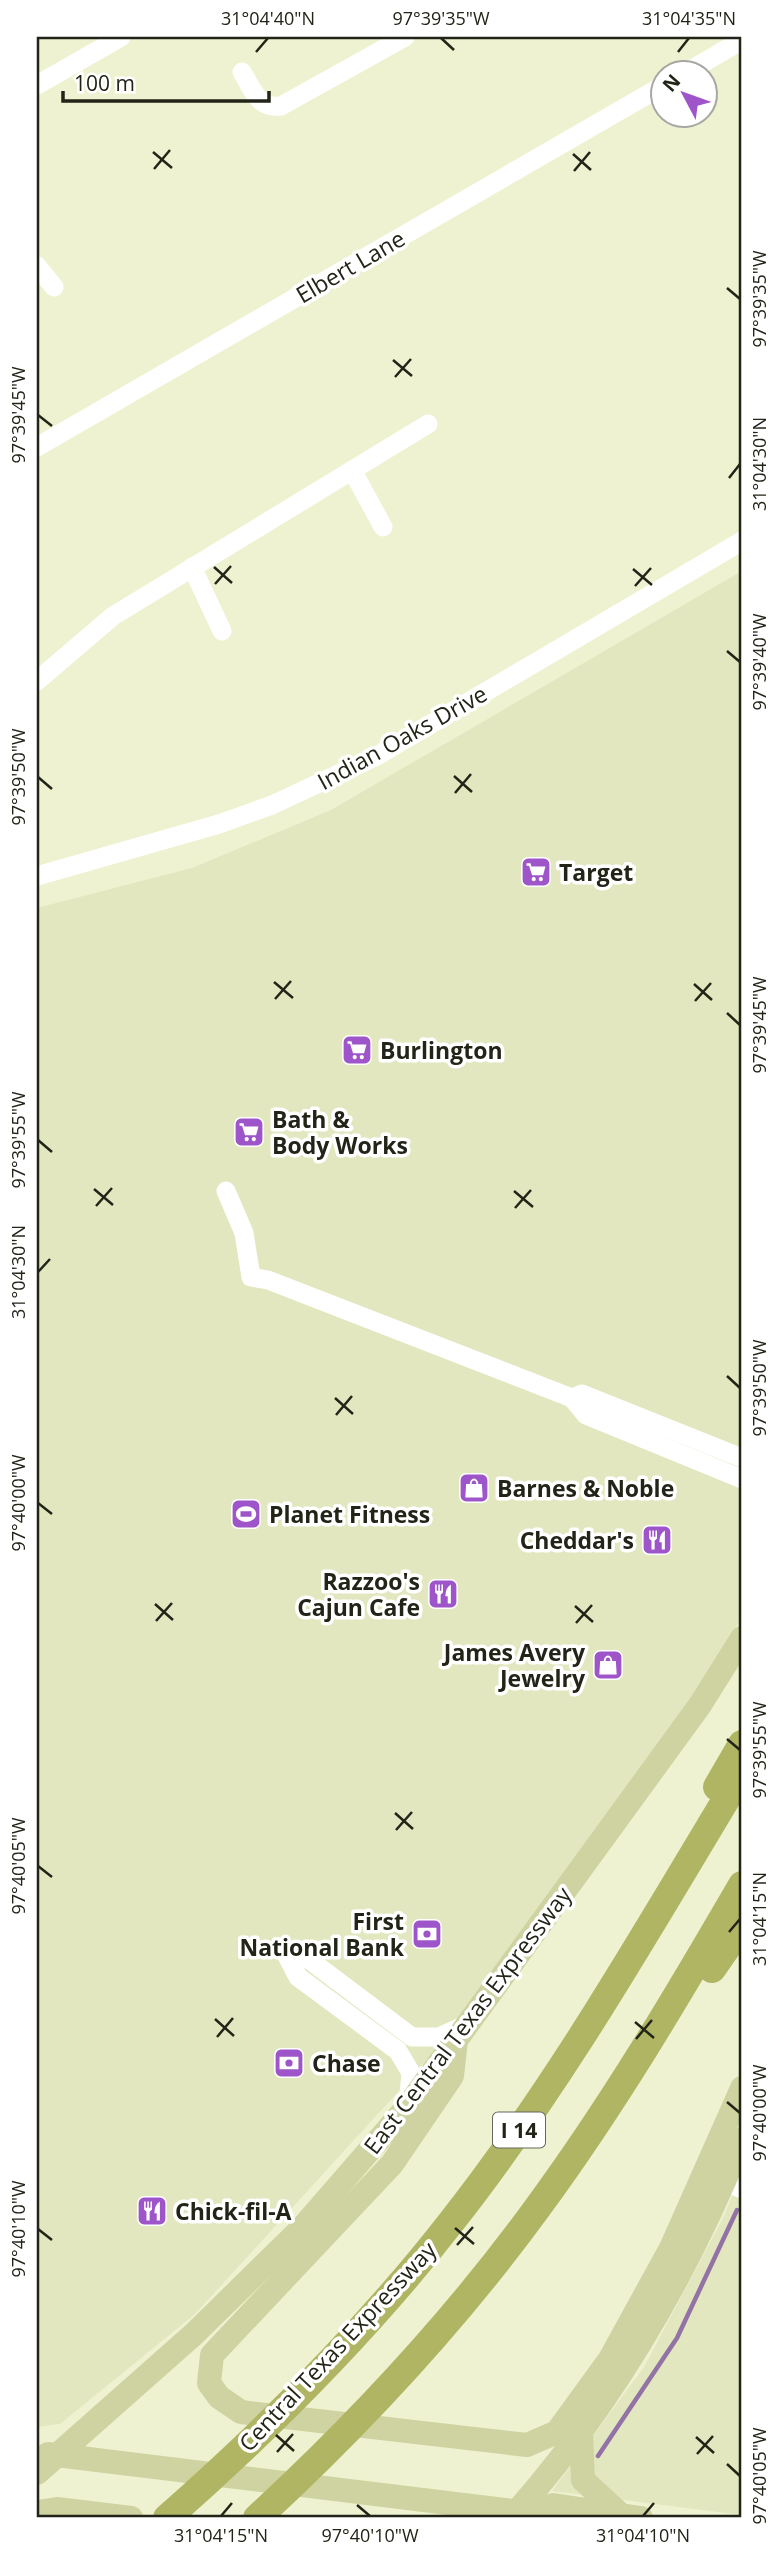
<svg xmlns="http://www.w3.org/2000/svg" width="779" height="2555" viewBox="0 0 779 2555" font-family="'Open Sans',sans-serif">
  <style>
    .built { fill: #e3e7bf }
    .lines { fill: none; stroke-linecap: round; stroke-linejoin: round }
    .stream { stroke: #9372a6; stroke-width: 4.5 }
    .minor { stroke: #fff; stroke-width: 19 }
    .major { stroke: #cfd3a1; stroke-width: 24 }
    .highway { stroke: #afb563; stroke-width: 28 }
    .ticks { fill: none; stroke: #232418; stroke-width: 2.5 }
    .labels { text-anchor: middle; dominant-baseline: central; stroke-width: 7; stroke-linejoin: round; paint-order: stroke }
    .shield { fill: #fff; stroke: #65665d; stroke-width: 2 }
    .shield-label { font-size: 21px; font-weight: bold; fill: #232418 }
    .street-label { font-size: 23px; fill: #232418; stroke: #fff }
    .poi-label { font-size: 23px; font-weight: bold; fill: #232418; stroke: #fff; text-anchor: start }
    .neatline { fill: none; stroke: #232418; stroke-width: 2.5 }
    .ticks-label { font-size: 18px; text-anchor: middle; fill: #232418 }
  </style>
  <rect width="100%" height="100%" fill="#eef2d0"/>
  <g class="built">
    <polygon points="742,571 742,1616 703,1687 428,2059 195,2314 60,2424 37,2427 37,908 192,868 331,810"/>
    <polygon points="742,2172 742,2515 552,2491 644,2367 723,2218"/>
  </g>
  <g class="lines">
    <polyline class="stream" points="598,2456 677,2338 737,2210"/>
    <g class="minor">
      <path d="M242,72C253,90 258,109 281,106L405,37"/>
      <polyline points="684,74 742,40"/>
      <polyline points="37,85 121,37"/>
      <polyline points="37,266 54,287"/>
      <polyline points="37,447 664,85"/>
      <polyline points="352,470 383,527"/>
      <polyline points="192,567 222,631"/>
      <polyline points="37,681 113,616 428,424"/>
      <polyline points="37,876 219,824 272,805 375,757 742,541"/>
      <polyline points="226,1191 244,1233 251,1277 268,1280 572,1398 586,1415 742,1479"/>
      <polyline points="572,1398 582,1394 742,1458"/>
      <polyline points="285,1952 307,1958 412,2037 439,2037 467,2024"/>
      <polyline points="285,1952 298,1977 398,2051 411,2073 408,2106"/>
      <polyline points="725,2182 742,2189"/>
    </g>
    <g class="major">
      <polyline points="456,2040 452,2076 392,2164 212,2355 209,2383 219,2397 241,2412 527,2445 557,2432 610,2359 671,2248 742,2088"/>
      <polyline points="581,2432 583,2480 621,2515"/>
      <polyline points="48,2454 537,2514 553,2505 641,2518"/>
      <polyline points="37,2473 194,2334 302,2228 408,2106 700,1705 742,1638"/>
      <polyline points="37,2512 57,2509 131,2518"/>
      <path d="M511,2518C610,2407 686,2277 742,2139"/>
    </g>
    <g class="highway">
      <polyline points="717,1787 742,1744"/>
      <polyline points="712,1969 742,1926"/>
      <path d="M167,2518C269,2428 368,2329 452,2221C562,2081 650,1925 742,1773"/>
      <path d="M257,2518C360,2423 455,2321 538,2207C613,2105 678,1995 742,1885"/>
    </g>
  </g>
  <path class="ticks" d="M441,38L454,50M256,52L268,38M678,52L689,38M153,152L172,168M573,154L591,170M154,169L170,150M574,171L590,152M727,288L740,299M393,360L412,376M395,377L411,359M38,415L52,426M729,478L740,464M214,567L232,583M633,569L652,585M215,584L231,566M635,586L651,568M727,651L740,662M454,776L472,792M38,777L52,789M455,793L471,774M274,982L293,998M694,984L712,1000M275,999L291,981M695,1001L711,983M727,1013L740,1025M38,1140L52,1152M94,1189L113,1205M514,1191L533,1207M96,1206L112,1188M515,1208L531,1190M38,1272L50,1259M727,1376L740,1388M335,1398L353,1414M336,1415L352,1396M38,1503L52,1514M155,1604L173,1620M575,1606L593,1622M156,1621L172,1603M576,1623L592,1605M727,1739L740,1750M395,1813L413,1829M396,1830L412,1812M38,1866L52,1877M729,1932L740,1919M215,2019L234,2036M635,2022L654,2038M217,2037L233,2018M636,2039L652,2020M727,2102L740,2113M455,2228L474,2244M38,2229L52,2240M457,2245L473,2227M276,2435L294,2451M696,2437L714,2453M277,2452L293,2434M697,2454L713,2436M727,2464L740,2476M357,2505L370,2516M221,2516L232,2503M643,2516L654,2503"/>
  <defs>
    <g id="supermarket-square" transform="scale(1.575)"><rect x="-9" y="-9" width="18" height="18" rx="4" fill="#9e55c9" stroke="#fff"/><path d="M-6-5.5h2.5l.6 2H6L4.5 2H-2.5L-4.4-4H-6ZM-1.5 3.2a1.3 1.3 0 1 0 .1 0ZM3 3.2a1.3 1.3 0 1 0 .1 0Z" fill="#fff"/></g>
    <g id="shop-square" transform="scale(1.575)"><rect x="-9" y="-9" width="18" height="18" rx="4" fill="#9e55c9" stroke="#fff"/><path d="M-5-2.5h2.3a2.7 3.5 0 0 1 5.4 0H5L5.5 6h-11ZM-1.5-2.5h3a1.5 2.3 0 0 0-3 0Z" fill="#fff"/></g>
    <g id="stadium-square" transform="scale(1.575)"><rect x="-9" y="-9" width="18" height="18" rx="4" fill="#9e55c9" stroke="#fff"/><path d="M0-5a6.5 5 0 1 0 0 10a6.5 5 0 1 0 0-10ZM-3.5-1.8h7v3.6h-7Z" fill="#fff"/></g>
    <g id="restaurant-square" transform="scale(1.575)"><rect x="-9" y="-9" width="18" height="18" rx="4" fill="#9e55c9" stroke="#fff"/><path d="M-5-6h1v4h1v-4h1v4h1v-4h1v5L-1.5 .5V6h-2V.5L-5-1ZM5-6V6H3V1.5H1.5Q1.5-4 5-6Z" fill="#fff"/></g>
    <g id="bank-square" transform="scale(1.575)"><rect x="-9" y="-9" width="18" height="18" rx="4" fill="#9e55c9" stroke="#fff"/><path d="M-6-4H6V4H-6ZM0-2.3a2.3 2.3 0 1 0 0 4.6a2.3 2.3 0 1 0 0-4.6Z" fill="#fff"/></g>
  </defs>
  <g fill-rule="evenodd">
    <use href="#supermarket-square" x="536" y="872"/>
    <use href="#supermarket-square" x="357" y="1050"/>
    <use href="#supermarket-square" x="249" y="1132"/>
    <use href="#shop-square" x="474" y="1488"/>
    <use href="#stadium-square" x="246" y="1514"/>
    <use href="#restaurant-square" x="657" y="1540"/>
    <use href="#restaurant-square" x="443" y="1594"/>
    <use href="#shop-square" x="608" y="1665"/>
    <use href="#bank-square" x="427" y="1934"/>
    <use href="#bank-square" x="289" y="2063"/>
    <use href="#restaurant-square" x="152" y="2211"/>
  </g>
  <g class="labels">
    <rect class="shield" x="493" y="2112.5" width="52" height="35" rx="5"/>
    <g class="shield-label">
      <text x="519" y="2130">I 14</text>
    </g>
    <g class="street-label">
      <text transform="translate(350 266) rotate(-30)">Elbert Lane</text>
      <text transform="translate(402 737) rotate(-29)">Indian Oaks Drive</text>
      <text transform="translate(467 2020) rotate(-53)">East Central Texas Expressway</text>
      <text transform="translate(337 2346) rotate(-47)">Central Texas Expressway</text>
    </g>
    <g class="poi-label">
      <text x="559" y="872">Target</text>
      <text x="380" y="1050">Burlington</text>
      <text x="272" y="1119">Bath &amp;<tspan x="272" dy="26">Body Works</tspan></text>
      <text x="497" y="1488">Barnes &amp; Noble</text>
      <text x="269" y="1514">Planet Fitness</text>
      <text x="634" y="1540" text-anchor="end">Cheddar's</text>
      <text x="420" y="1581" text-anchor="end">Razzoo's<tspan x="420" dy="26">Cajun Cafe</tspan></text>
      <text x="585" y="1652" text-anchor="end">James Avery<tspan x="585" dy="26">Jewelry</tspan></text>
      <text x="404" y="1921" text-anchor="end">First<tspan x="404" dy="26">National Bank</tspan></text>
      <text x="312" y="2063">Chase</text>
      <text x="175" y="2211">Chick-fil-A</text>
    </g>
  </g>
  <rect width="779" height="2555" fill="none" stroke="#ffffff" stroke-width="77"/>
  <g transform="translate(684 94) rotate(311)"><circle r="33" fill="#ffffff" stroke="#a7a7a3" stroke-width="2"/>
  <path d="M0-5L12 26L0 18L-12 26Z" fill="#9e55c9"/>
  <text y="-10" font-size="19" font-weight="bold" text-anchor="middle" fill="#232418">N</text>
  </g>
  <path d="M63 91v10h206v-10" fill="none" stroke="#232418" stroke-width="3.5"/>
  <text x="74" y="91" font-size="21" fill="#232418" stroke="#ffffff" stroke-width="5" paint-order="stroke">100 m</text>
  <rect x="38" y="38" width="702" height="2478" class="neatline"/>
  <g class="ticks-label">
    <text x="268" y="25">31°04'40"N</text>
    <text x="441" y="25">97°39'35"W</text>
    <text x="689" y="25">31°04'35"N</text>
    <text transform="translate(760 299) rotate(-90)" y="6">97°39'35"W</text>
    <text transform="translate(19 415) rotate(-90)" y="6">97°39'45"W</text>
    <text transform="translate(760 464) rotate(-90)" y="6">31°04'30"N</text>
    <text transform="translate(760 662) rotate(-90)" y="6">97°39'40"W</text>
    <text transform="translate(19 777) rotate(-90)" y="6">97°39'50"W</text>
    <text transform="translate(760 1025) rotate(-90)" y="6">97°39'45"W</text>
    <text transform="translate(19 1140) rotate(-90)" y="6">97°39'55"W</text>
    <text transform="translate(19 1272) rotate(-90)" y="6">31°04'30"N</text>
    <text transform="translate(760 1388) rotate(-90)" y="6">97°39'50"W</text>
    <text transform="translate(19 1503) rotate(-90)" y="6">97°40'00"W</text>
    <text transform="translate(760 1750) rotate(-90)" y="6">97°39'55"W</text>
    <text transform="translate(19 1866) rotate(-90)" y="6">97°40'05"W</text>
    <text transform="translate(760 1919) rotate(-90)" y="6">31°04'15"N</text>
    <text transform="translate(760 2113) rotate(-90)" y="6">97°40'00"W</text>
    <text transform="translate(19 2229) rotate(-90)" y="6">97°40'10"W</text>
    <text transform="translate(760 2476) rotate(-90)" y="6">97°40'05"W</text>
    <text x="221" y="2542">31°04'15"N</text>
    <text x="370" y="2542">97°40'10"W</text>
    <text x="643" y="2542">31°04'10"N</text>
  </g>
</svg>
